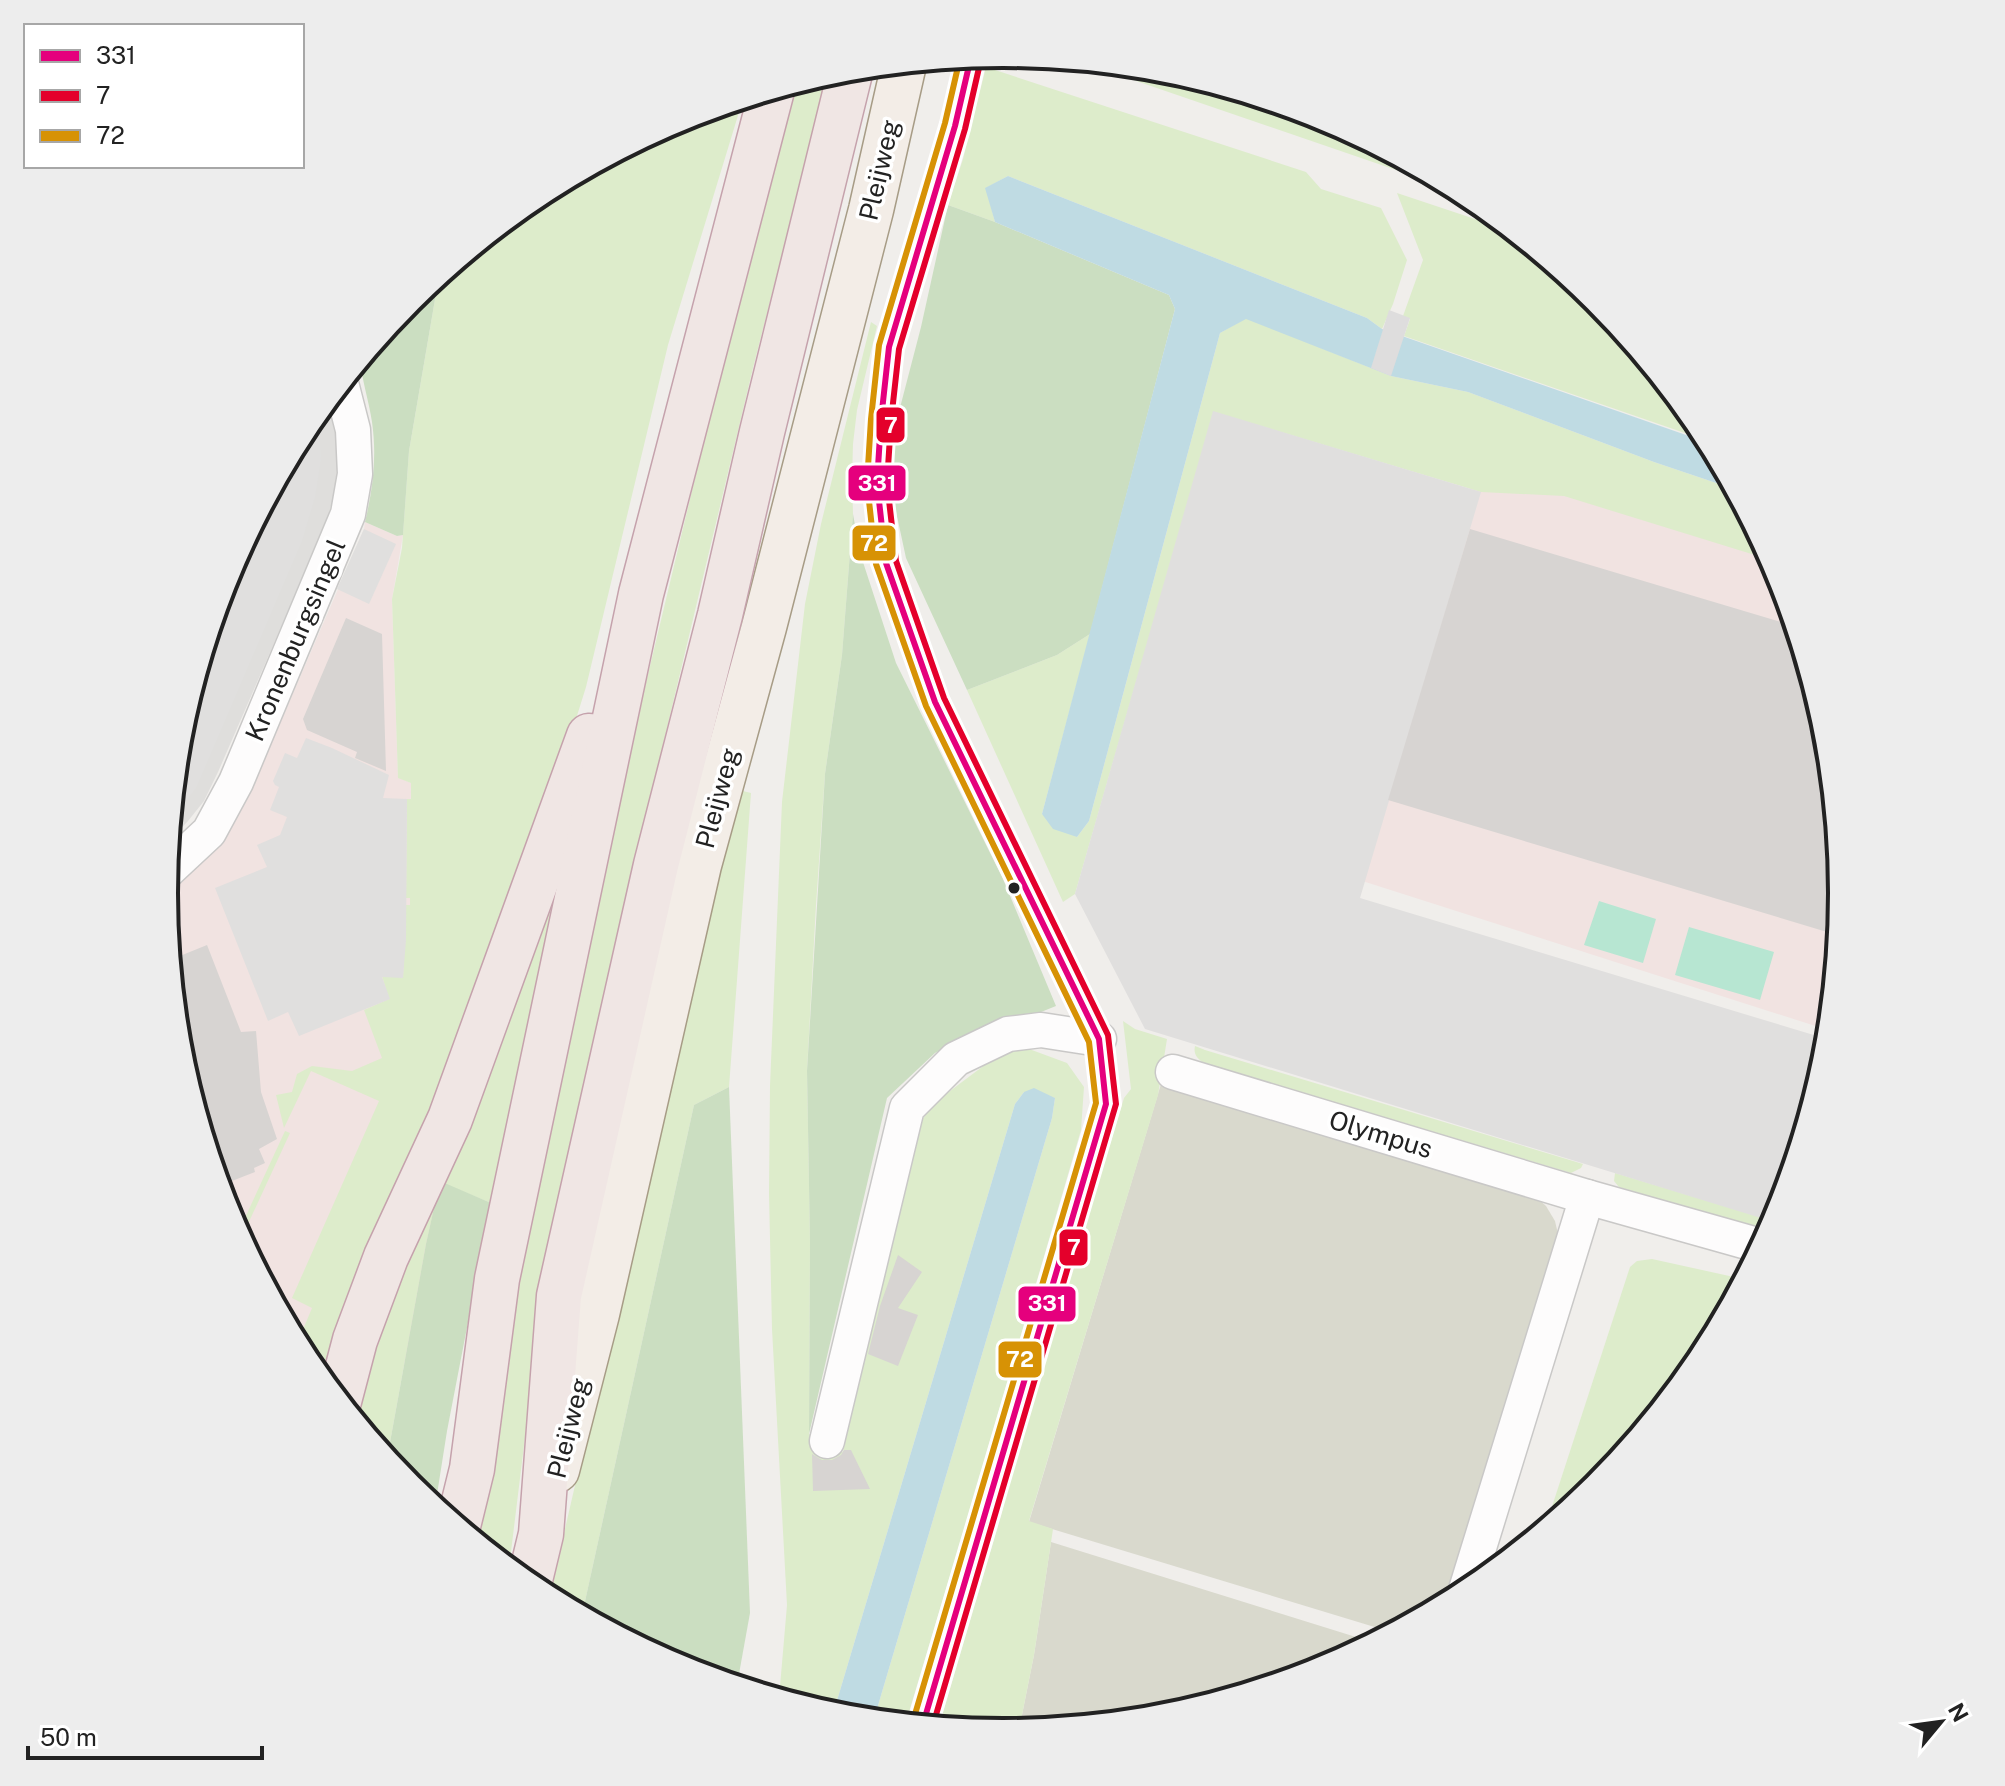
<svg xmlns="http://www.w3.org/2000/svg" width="2005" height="1786" viewBox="0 0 2005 1786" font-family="'Public Sans',sans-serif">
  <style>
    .residential { fill: #dfdedc }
    .commercial { fill: #f1e3e1 }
    .construction { fill: #d9d9cd }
    .grass { fill: #ddeccb }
    .forest { fill: #cbdec1 }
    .pitch { fill: #b7e6d2 }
    .parking { fill: #e0dfde }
    .water { fill: #bfdbe3 }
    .pier { fill: #dedddd }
    .building { fill: #d7d4d2 }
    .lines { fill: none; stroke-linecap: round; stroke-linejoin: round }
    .minor-casing { stroke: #c9c8c7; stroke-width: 37 }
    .primary-casing { stroke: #a79c86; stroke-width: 47 }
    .trunk-casing { stroke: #c5a2ac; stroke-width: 47 }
    .minor { stroke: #fdfcfc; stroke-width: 34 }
    .primary { stroke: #f3ede7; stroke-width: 44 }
    .trunk { stroke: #f0e6e4; stroke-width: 44 }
    .bus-1-casing { stroke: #fff; stroke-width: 12 }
    .bus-2-casing { stroke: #fff; stroke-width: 12 }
    .bus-3-casing { stroke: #fff; stroke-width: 12 }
    .bus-1 { stroke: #e5007d; stroke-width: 6 }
    .bus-2 { stroke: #e4002b; stroke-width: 6 }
    .bus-3 { stroke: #d79205; stroke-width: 6 }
    .bus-dot { fill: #222; stroke: #fff; stroke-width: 3 }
    .labels { text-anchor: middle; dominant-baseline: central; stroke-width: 7; stroke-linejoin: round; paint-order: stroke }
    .street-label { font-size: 26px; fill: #222; stroke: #fff }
    .rim { fill: none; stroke: #222; stroke-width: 4 }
    .line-badge { stroke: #fff; stroke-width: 3 }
    .badge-label { font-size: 22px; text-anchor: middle; font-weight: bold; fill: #fff }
  </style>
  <rect width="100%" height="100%" fill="#f0eeeb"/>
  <polygon class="residential" points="329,397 336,424 337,469 333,499 325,526 218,772 204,801 188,821 169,841 180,729 228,572 305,427"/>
  <g class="commercial">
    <polygon points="1474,474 1566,486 1766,550 1778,572 1825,730 1841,893 1828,1030 1353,878"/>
    <polygon points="365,522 397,536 403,535 392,599 398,777 411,783 410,929 459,1185 378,1449 305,1359 227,1214 180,1056 164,893 164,890 182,877 230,831 246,801 275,735 364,529"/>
  </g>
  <g class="construction">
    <polygon points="1161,1084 1536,1197 1546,1206 1555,1221 1558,1234 1556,1249 1446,1603 1391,1632 1029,1522"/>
    <polygon points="1051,1542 1372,1642 1323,1668 1166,1716 1019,1730 1034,1655"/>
  </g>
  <g class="grass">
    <polygon points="998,54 995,70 1306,172 1321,189 1381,208 1407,260 1393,304 1382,329 1367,318 1008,176 986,188 995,222 948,205 963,159 989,55"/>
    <polygon points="1078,61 1167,70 1324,118 1466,194"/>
    <polygon points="828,74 753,368 645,820 540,1315 509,1568 471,1537 563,1056 616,808 725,353 793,84"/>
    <polygon points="743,99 668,345 586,687 550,802 326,1384 305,1359 297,1344 312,1308 292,1298 379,1101 311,1071 284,1128 276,1095 292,1092 297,1074 312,1066 352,1071 382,1058 364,1010 389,999 382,976 403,977 406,905 410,905 410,898 406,898 407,799 411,799 411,783 398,778 392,599 402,548 409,451 439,276 537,195 682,118"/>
    <polygon points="1397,193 1514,232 1596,300 1700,427 1708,441 1404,336 1410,319 1403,316 1423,260"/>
    <polygon points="1246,318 1391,376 1468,392 1654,462 1734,489 1771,560 1564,496 1481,492 1214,412 1075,894 1063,902 967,690 1057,655 1090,634 1042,814 1077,837 1089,821 1220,333"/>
    <polygon points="871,322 877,326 857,410 853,444 852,479 853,514 842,655 825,774 816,905 807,1071 810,1242 809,1434 843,1452 915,1130 934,1103 998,1055 1021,1046 1067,1063 1084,1087 1081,1130 968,1516 906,1722 874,1719 1052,1118 1055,1098 1024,1092 1015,1104 833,1714 779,1698 787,1605 772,1329 769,1193 770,1086 782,802 805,604 821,524"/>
    <path d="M743,791L751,793L729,1087L694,1105L582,1615L549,1597C613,1328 667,1057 743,791Z"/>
    <polygon points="577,805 538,974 491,1203 440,1182 426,1244 387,1459 350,1414"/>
    <polygon points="1123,1021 1135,1029 1167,1039 1158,1095 1029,1521 1053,1529 1034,1655 1019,1730 1002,1732 939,1726 1001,1516 1015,1459 1124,1098 1131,1089"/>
    <path d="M1195,1046L1205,1050L1583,1164L1581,1168L1571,1173L1205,1064C1198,1059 1193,1055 1195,1046Z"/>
    <polygon points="285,1131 290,1133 241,1239 238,1233"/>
    <polygon points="1615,1173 1774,1221 1768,1232 1619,1187 1614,1181"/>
    <polygon points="1652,1259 1743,1279 1700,1360 1595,1487 1545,1528 1630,1267 1637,1261"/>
  </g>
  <g class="forest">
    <polygon points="948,205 995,222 1169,295 1175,309 1090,634 1057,655 967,690 906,558 891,488 889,450 921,327"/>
    <path d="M439,276L409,451L403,535L397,536L365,522C373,489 377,456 372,422C369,401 362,381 360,360L410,299Z"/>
    <polygon points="853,514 860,553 896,663 1003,879 1056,1006 1031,1016 991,1023 935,1053 887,1098 809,1434 810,1242 807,1071 825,774 842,655"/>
    <polygon points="729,1087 750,1613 737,1685 681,1668 582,1615 694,1105"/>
    <polygon points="440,1181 491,1203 447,1431 435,1507 409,1486 387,1459 426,1244"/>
  </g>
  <g class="pitch">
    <polygon points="1599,901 1656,919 1643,963 1584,945"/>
    <polygon points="1689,927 1774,952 1760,1000 1675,975"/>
  </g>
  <g class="parking">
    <polygon points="1213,411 1481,492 1360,898 1827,1039 1825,1057 1777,1214 1774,1222 1145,1029 1075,894"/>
    <polygon points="317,413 319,425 321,459 315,497 302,541 196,788 171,819 180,729 228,572 305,427"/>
    <polygon points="364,529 396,544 369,604 337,589"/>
    <polygon points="306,738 332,748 389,775 383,798 407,799 406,940 403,978 382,977 390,999 299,1036 288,1012 268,1021 215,888 267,867 257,845 280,835 287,817 270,810 279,787 275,785 273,781 285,753 297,758"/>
  </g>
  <g class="water">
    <polygon points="1008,176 1367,318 1382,329 1709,443 1734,489 1654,462 1468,392 1391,376 1246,319 1220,333 1089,821 1077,837 1053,829 1042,814 1175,309 1169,295 995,222 985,188"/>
    <polygon points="1034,1088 1055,1098 1052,1118 874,1719 833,1714 1015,1104 1024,1092"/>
  </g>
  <polygon class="pier" points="1389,310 1410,318 1391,376 1371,368"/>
  <g class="building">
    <polygon points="1470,529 1794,626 1825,730 1842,893 1837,935 1388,800"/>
    <polygon points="346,618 382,634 386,771 355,758 357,752 307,730 303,719"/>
    <polygon points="207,945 241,1032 256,1031 261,1092 277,1139 259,1149 265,1163 254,1168 255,1172 219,1186 180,1056 170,960"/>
    <polygon points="898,1255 922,1272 898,1308 918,1315 898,1366 868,1354 880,1306"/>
    <polygon points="844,1450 851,1450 870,1489 813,1491 812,1454 822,1460 832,1460 841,1455"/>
  </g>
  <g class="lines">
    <g class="minor-casing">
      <g id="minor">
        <polyline points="165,873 209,832 236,782 348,514 355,474 353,430 341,383"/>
        <polyline points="1173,1072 1587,1197 1761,1246"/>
        <polyline points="827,1441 907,1108 956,1059 1008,1034 1041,1030 1099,1039"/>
        <polyline points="1465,1593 1587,1197"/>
      </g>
    </g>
    <g class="primary-casing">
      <polyline id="primary" points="557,1470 597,1314 699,865 764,627 871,210 904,64"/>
    </g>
    <g class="trunk-casing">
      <g id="trunk">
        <polyline points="339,1401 355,1340 386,1257 450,1119 589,736"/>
        <polyline points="458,1526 472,1469 497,1279 641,594 772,90"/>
        <polyline points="529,1584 541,1534 559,1296 656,865 720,615 762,432 851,69"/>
      </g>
    </g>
    <use href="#minor" class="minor"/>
    <use href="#primary" class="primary"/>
    <use href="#trunk" class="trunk"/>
    <g class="bus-1-casing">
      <polyline id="bus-1" points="923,1724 1106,1104 1099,1039 935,702 886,563 877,483 881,420 889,347 955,126 971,57"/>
    </g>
    <g class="bus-2-casing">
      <polyline id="bus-2" points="933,1725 1116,1104 1108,1035 944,698 896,561 887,483 891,421 899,349 965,129 981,59"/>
    </g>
    <g class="bus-3-casing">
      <polyline id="bus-3" points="913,1721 1096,1103 1089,1042 926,706 876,564 867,483 871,419 879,345 945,123 960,58"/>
    </g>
    <use href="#bus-1" class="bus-1"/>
    <use href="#bus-2" class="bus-2"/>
    <use href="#bus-3" class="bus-3"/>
  </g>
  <circle class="bus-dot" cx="1014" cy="888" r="7"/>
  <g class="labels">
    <g class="street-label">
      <text transform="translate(879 170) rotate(-77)">Pleijweg</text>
      <text transform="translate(295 640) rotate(-67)">Kronenburgsingel</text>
      <text transform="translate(717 798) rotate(-75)">Pleijweg</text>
      <text transform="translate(1381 1134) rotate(17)">Olympus</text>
      <text transform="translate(568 1428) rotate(-76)">Pleijweg</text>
    </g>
  </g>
  <path d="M0 0H2005V1786H0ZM178 893a825 825 0 1 1 1650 0a825 825 0 1 1-1650 0Z" fill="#ededed" fill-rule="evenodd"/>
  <path class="rim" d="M178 893a825 825 0 1 1 1650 0a825 825 0 1 1-1650 0Z"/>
  <g class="line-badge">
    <rect x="875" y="406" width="31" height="38" rx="8" fill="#e4002b"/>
    <rect x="847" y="464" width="60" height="38" rx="8" fill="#e5007d"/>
    <rect x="851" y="524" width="46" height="38" rx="8" fill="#d79205"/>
    <rect x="1058" y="1228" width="31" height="39" rx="8" fill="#e4002b"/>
    <rect x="1017" y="1285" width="60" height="38" rx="8" fill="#e5007d"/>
    <rect x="997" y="1340" width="46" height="39" rx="8" fill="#d79205"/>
  </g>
  <g class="badge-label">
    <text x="891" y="433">7</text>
    <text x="877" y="491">331</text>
    <text x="874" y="551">72</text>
    <text x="1074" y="1255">7</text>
    <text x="1047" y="1311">331</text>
    <text x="1020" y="1367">72</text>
  </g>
  <rect x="24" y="24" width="280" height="144" fill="#ffffff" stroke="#a7a7a7" stroke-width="2"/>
  <rect x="40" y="50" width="40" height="12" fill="#e5007d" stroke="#a7a7a7" stroke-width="2"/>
  <text x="96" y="64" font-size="24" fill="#222222">331</text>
  <rect x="40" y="90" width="40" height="12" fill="#e4002b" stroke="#a7a7a7" stroke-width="2"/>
  <text x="96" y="104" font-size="24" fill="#222222">7</text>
  <rect x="40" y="130" width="40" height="12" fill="#d79205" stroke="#a7a7a7" stroke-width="2"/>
  <text x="96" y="144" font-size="24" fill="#222222">72</text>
  <g transform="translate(1941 1722) rotate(61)" stroke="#ffffff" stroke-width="6" paint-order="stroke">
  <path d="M0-6L14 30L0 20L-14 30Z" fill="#222222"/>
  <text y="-12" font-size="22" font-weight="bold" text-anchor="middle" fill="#222222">N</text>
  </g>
  <path d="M28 1746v12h234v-12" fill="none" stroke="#222222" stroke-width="4"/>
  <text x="40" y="1746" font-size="24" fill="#222222" stroke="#ffffff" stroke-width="6" paint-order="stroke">50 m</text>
</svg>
